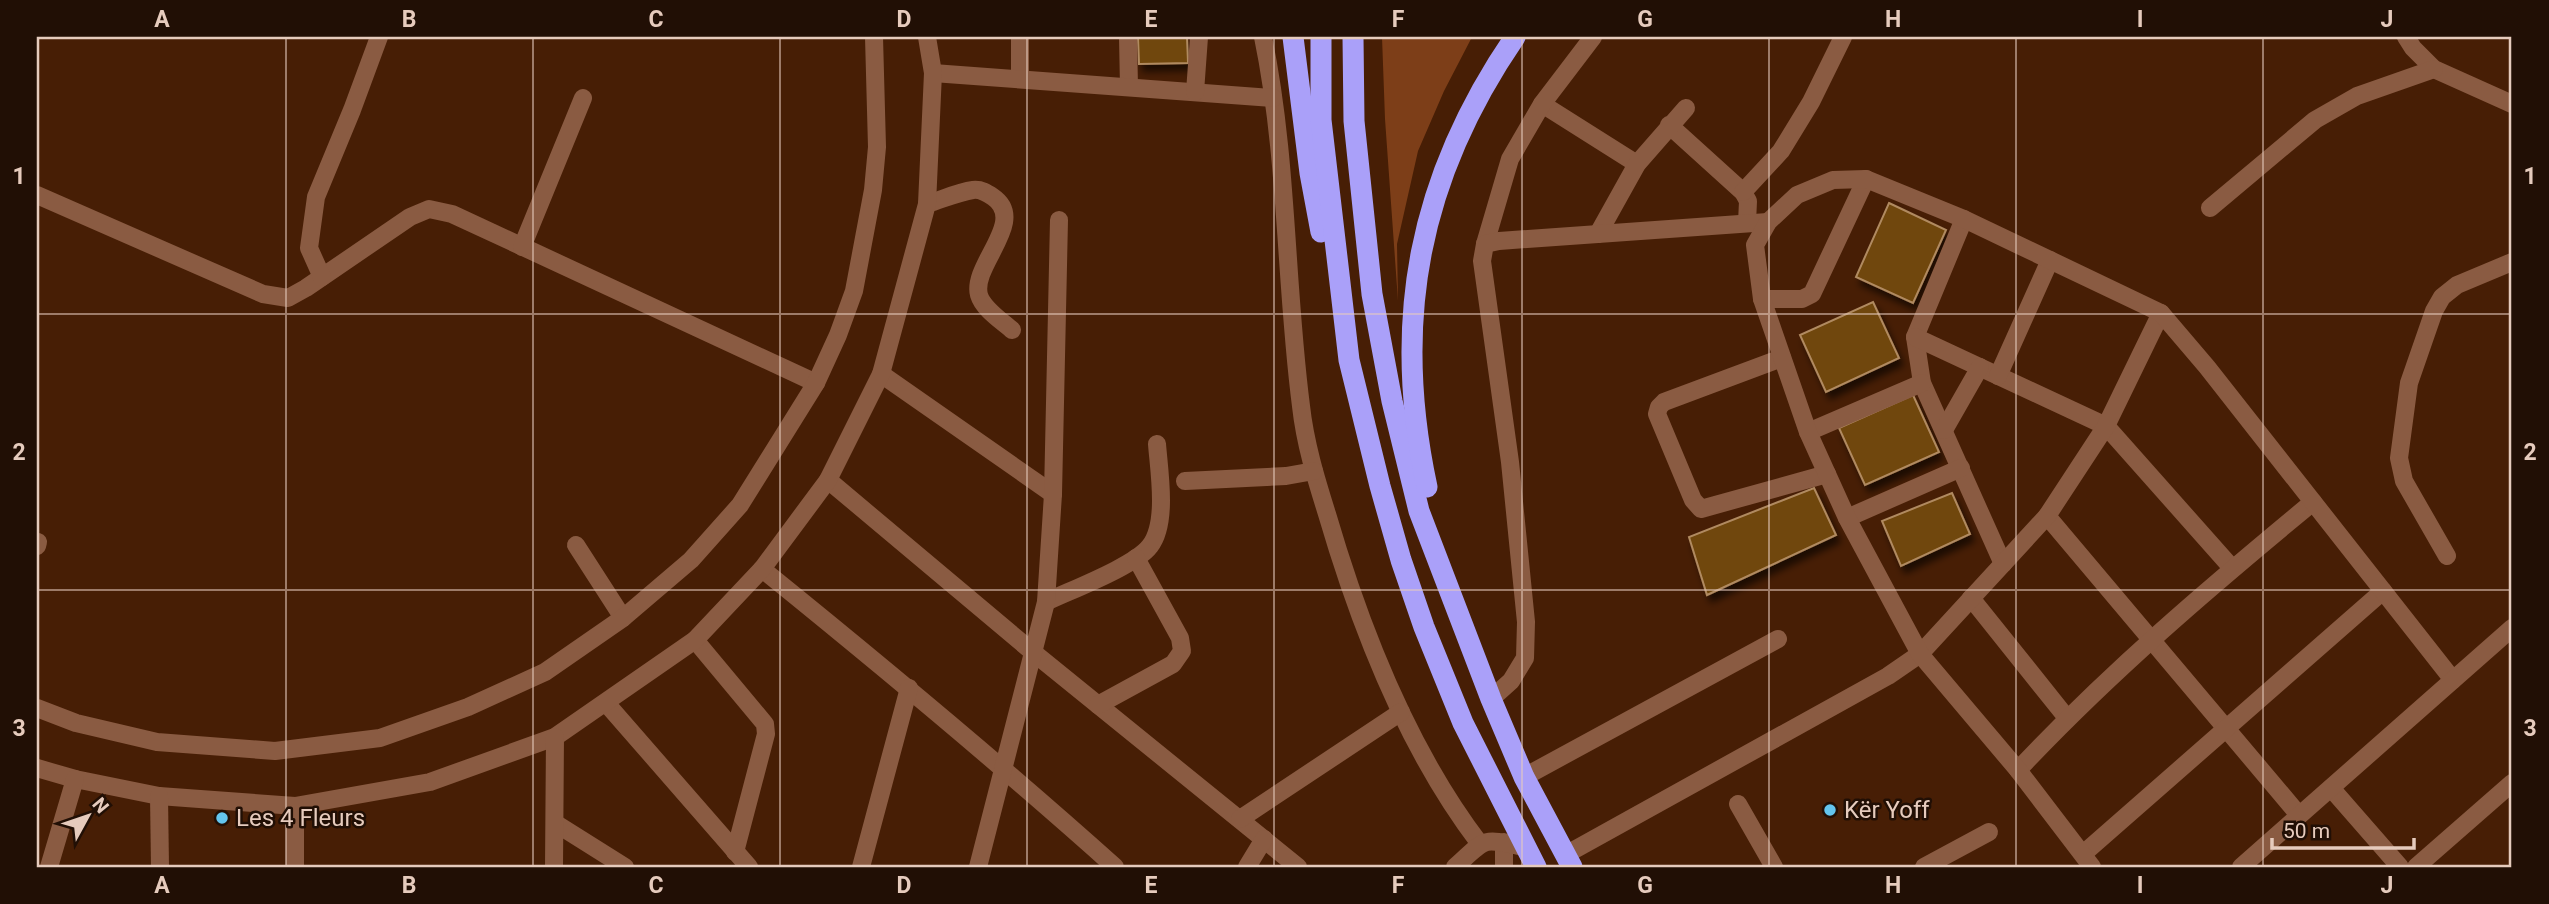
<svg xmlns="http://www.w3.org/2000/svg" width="2549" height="904" viewBox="0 0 2549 904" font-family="Roboto,sans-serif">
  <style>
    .green { fill: #7d3e18 }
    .building { fill: #70460a; stroke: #b08a61; stroke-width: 2; filter: url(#shadow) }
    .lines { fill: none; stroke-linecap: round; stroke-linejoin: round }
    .minor { stroke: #8a5b42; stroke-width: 18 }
    .highway { stroke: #aaa0f9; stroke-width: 21 }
    .grid { fill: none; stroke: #e6cbbd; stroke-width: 2; stroke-opacity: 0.55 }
    .poi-dot { fill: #64c5ee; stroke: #210f05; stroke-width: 2.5 }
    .labels { text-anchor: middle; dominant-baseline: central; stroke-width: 5; stroke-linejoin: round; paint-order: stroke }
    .poi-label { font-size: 24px; fill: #e6cbbd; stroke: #210f05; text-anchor: start }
    .neatline { fill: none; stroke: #e6cbbd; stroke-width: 2.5 }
    .grid-label { font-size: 23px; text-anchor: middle; font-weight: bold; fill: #e6cbbd }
  </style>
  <defs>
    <filter id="shadow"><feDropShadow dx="4" dy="7" stdDeviation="3.5" flood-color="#0009"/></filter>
  </defs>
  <rect width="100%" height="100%" fill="#471e05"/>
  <polygon class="green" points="1382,37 1472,37 1444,91 1418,151 1397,244 1398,301 1385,119"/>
  <g class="building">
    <polygon points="1138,37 1187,37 1188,63 1139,64"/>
    <polygon points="1889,203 1946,230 1913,303 1856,277"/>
    <polygon points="1873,302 1899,358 1826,392 1800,335"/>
    <polygon points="1913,395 1939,452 1865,485 1839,428"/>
    <polygon points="1814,488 1836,535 1707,595 1689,537"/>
    <polygon points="1952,493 1970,534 1901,566 1882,521"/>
  </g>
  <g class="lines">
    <g class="minor">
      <polyline points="1020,37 1020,79"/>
      <polyline points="1128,37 1129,87"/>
      <path d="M1263,37C1288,158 1285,283 1301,406C1305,443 1316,479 1327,514C1360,627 1408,750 1480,844"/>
      <polyline points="2406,37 2413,48 2434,69 2512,104"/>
      <polyline points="933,73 1273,98"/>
      <polyline points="1195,92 1199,37"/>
      <polyline points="1542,104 1637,164"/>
      <polyline points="1669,125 1743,192 1748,201 1747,223"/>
      <polyline points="1743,192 1781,151 1811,102 1843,37"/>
      <polyline points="37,195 263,294 288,298 306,288 410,217 429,209 452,214 816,383"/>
      <path d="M927,204C941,200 958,192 973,190C981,189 987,193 993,197C1028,221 971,265 979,295C983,309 1002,321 1012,330"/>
      <polyline points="2210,208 2315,120 2357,96 2434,69"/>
      <polyline points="1964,219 1915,337 1922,383 2003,564"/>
      <polyline points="1598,234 1637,164 1686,108"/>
      <polyline points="1485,244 1510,159 1542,104 1593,37"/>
      <polyline points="522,247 583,98"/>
      <polyline points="322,277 309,248 316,197 352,110 379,37"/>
      <polyline points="1762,299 1802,299 1812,294 1866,179"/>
      <polyline points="1915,337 2106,426 2232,568"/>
      <polyline points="1782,358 1664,402 1659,407 1657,414 1693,500 1701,509 1827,474"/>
      <polyline points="881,374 1053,494"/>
      <polyline points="1998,376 2050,260"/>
      <polyline points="1944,430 1980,367"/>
      <polyline points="1808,432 1922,383"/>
      <polyline points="828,480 1034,653 1298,867"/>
      <polyline points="1185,481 1286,476 1314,471"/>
      <polyline points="2047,516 2299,815"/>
      <polyline points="1847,518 1961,468"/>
      <polyline points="576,545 623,618"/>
      <polyline points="37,546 38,542"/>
      <polyline points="2447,556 2404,481 2399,458 2409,383 2434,311 2442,297 2457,285 2512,262"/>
      <path d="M762,569C882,666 1000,764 1115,867"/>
      <polyline points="1971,598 2067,718"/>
      <path d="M1046,602C1071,590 1135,566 1150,546C1168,523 1159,471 1157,444"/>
      <polyline points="695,640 765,724 766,734 735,852"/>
      <polyline points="1491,699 1511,681 1525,658 1526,622 1510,462 1482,261 1485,244 1499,241 1768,222"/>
      <polyline points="606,703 749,867"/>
      <polyline points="1098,705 1173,664 1182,651 1180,638 1136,558"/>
      <polyline points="37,708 76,723 157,742 275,751 380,738 468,707 545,672 623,618 691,560 740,505 816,383 838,335 854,291 873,190 877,147 874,37"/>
      <polyline points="37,768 75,779 159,796 295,806 430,782 555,737 695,640 762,569 828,480 881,374 927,204 933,73 927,37"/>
      <path d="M2018,770C2109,673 2210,587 2313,502"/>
      <polyline points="1524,777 1778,639"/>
      <polyline points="2331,788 2400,867"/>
      <polyline points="159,796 160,867"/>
      <polyline points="1738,804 1774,867"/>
      <polyline points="1240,819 1401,712"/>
      <polyline points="555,823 625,867"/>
      <polyline points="1504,842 1504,867"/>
      <polyline points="2083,854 2383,591"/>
      <polyline points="1565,855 1888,676 1920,654 2047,516 2106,426 2161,313"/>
      <polyline points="49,867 75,779"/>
      <polyline points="295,867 295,806"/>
      <polyline points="554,867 555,737"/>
      <polyline points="861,867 909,688"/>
      <polyline points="978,867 1046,602 1053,494 1059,220"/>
      <polyline points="1247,867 1264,839"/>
      <path d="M1455,867C1488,837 1481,838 1524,847"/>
      <polyline points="1924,867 1989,832"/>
      <polyline points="2092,867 2018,770 1920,654 1847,518 1808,432 1762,299 1755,245 1768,222 1797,195 1833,180 1866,179 1964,219 2161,313 2207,367 2453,680"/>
      <polyline points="2241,867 2512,628"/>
      <polyline points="2416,867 2512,783"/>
    </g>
    <g class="highway">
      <polyline points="1293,37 1310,173 1321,232"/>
      <polyline points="1321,37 1321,120 1349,360 1380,486 1401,560 1424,627 1463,723 1536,867"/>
      <polyline points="1353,37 1354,121 1372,294 1392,401 1419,511 1491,699 1524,777 1572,867"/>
      <path d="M1427,487C1391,320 1419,177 1515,37"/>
    </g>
  </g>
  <path class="grid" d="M286,37V867M533,37V867M780,37V867M1027,37V867M1274,37V867M1522,37V867M1769,37V867M2016,37V867M2263,37V867M37,314H2512M37,590H2512"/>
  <g class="poi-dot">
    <circle cx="1830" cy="810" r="7"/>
    <circle cx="222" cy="818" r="7"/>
  </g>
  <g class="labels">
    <g class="poi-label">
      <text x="1844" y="810">Kër Yoff</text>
      <text x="236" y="818">Les 4 Fleurs</text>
    </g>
  </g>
  <rect width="2549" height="904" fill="none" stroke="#210f05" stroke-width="77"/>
  <g transform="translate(88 816) rotate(50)" stroke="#210f05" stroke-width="5" paint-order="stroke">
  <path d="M0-5L12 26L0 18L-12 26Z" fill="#e6cbbd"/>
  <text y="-10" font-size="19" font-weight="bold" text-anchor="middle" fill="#e6cbbd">N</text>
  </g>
  <path d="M2272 838v10h142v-10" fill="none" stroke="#e6cbbd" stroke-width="3.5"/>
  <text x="2283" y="838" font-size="21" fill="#e6cbbd" stroke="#210f05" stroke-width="5" paint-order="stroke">50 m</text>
  <rect x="38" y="38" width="2472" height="828" class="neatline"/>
  <g class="grid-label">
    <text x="162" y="27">A</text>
    <text x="409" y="27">B</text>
    <text x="656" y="27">C</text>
    <text x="904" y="27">D</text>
    <text x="1151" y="27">E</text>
    <text x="1398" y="27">F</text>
    <text x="1645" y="27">G</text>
    <text x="1893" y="27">H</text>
    <text x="2140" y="27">I</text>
    <text x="2387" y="27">J</text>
    <text x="19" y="184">1</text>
    <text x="2530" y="184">1</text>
    <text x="19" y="460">2</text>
    <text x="2530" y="460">2</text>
    <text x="19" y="736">3</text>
    <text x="2530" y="736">3</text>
    <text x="162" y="893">A</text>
    <text x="409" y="893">B</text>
    <text x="656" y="893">C</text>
    <text x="904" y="893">D</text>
    <text x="1151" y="893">E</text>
    <text x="1398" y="893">F</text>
    <text x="1645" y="893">G</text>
    <text x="1893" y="893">H</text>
    <text x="2140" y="893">I</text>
    <text x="2387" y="893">J</text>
  </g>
</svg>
